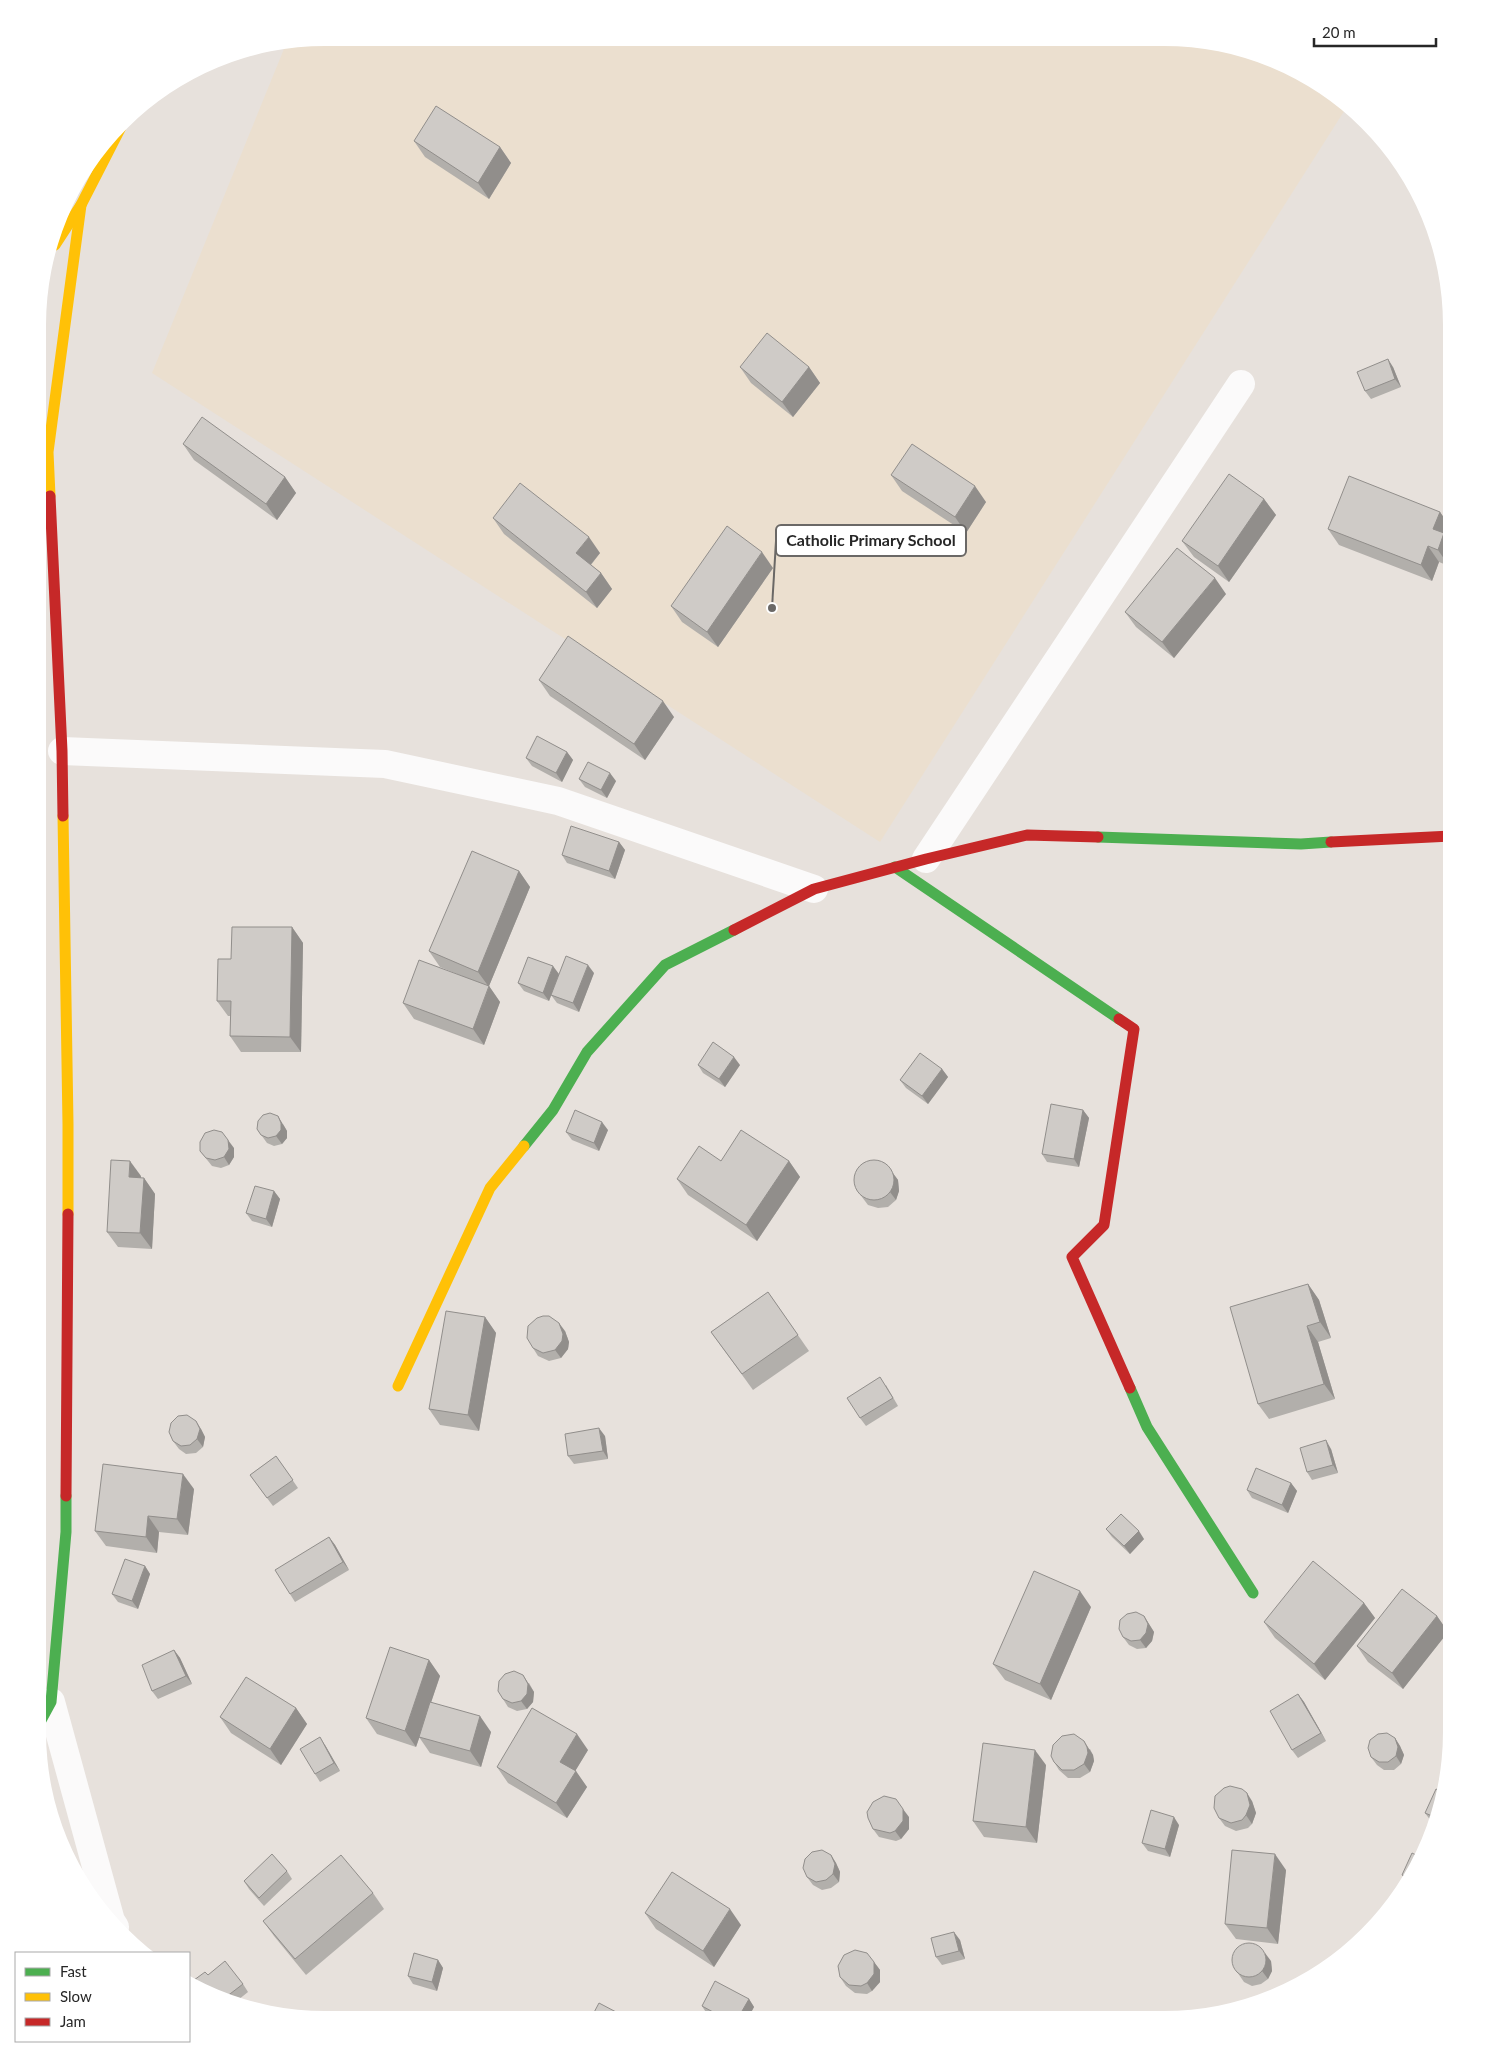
<svg xmlns="http://www.w3.org/2000/svg" width="1489" height="2057" viewBox="0 0 1489 2057" font-family="Lato,sans-serif">
  <style>
    .education { fill: #ebdfcf }
    .lines { fill: none; stroke-linecap: round; stroke-linejoin: round }
    .street { stroke: #fbfafa; stroke-width: 28 }
    .fast { stroke: #4caf50; stroke-width: 11 }
    .slow { stroke: #ffc107; stroke-width: 11 }
    .jam { stroke: #c62828; stroke-width: 11 }
    .wall { fill: #b2afab }
    .shaded-wall { fill: #918e8b }
    .building { fill: #cfcbc7; stroke: #918e8b }
    .leader { fill: none; stroke: #6a6866; stroke-width: 2 }
    .callout-dot { fill: #6a6866; stroke: #fff; stroke-width: 2 }
    .callout { fill: #fff; stroke: #6a6866; stroke-width: 2 }
    .callout-label { font-size: 16px; text-anchor: middle; font-weight: bold; fill: #272727 }
  </style>
  <rect width="100%" height="100%" fill="#e7e1dc"/>
  <polygon class="education" points="326,38 1201,40 1273,59 1339,97 1348,105 880,842 152,373 286,44"/>
  <g class="lines">
    <g class="street">
      <polyline points="62,751 385,764 558,801 814,889"/>
      <polyline points="926,859 1241,384"/>
      <polyline points="51,1702 111,1921 115,1927"/>
    </g>
    <g class="fast">
      <polyline points="1098,837 1301,844 1331,842"/>
      <polyline points="895,867 1119,1019"/>
      <polyline points="524,1146 553,1110 587,1052 665,965 734,930"/>
      <polyline points="1130,1388 1147,1427 1253,1593"/>
      <polyline points="38,1726 51,1702 66,1532 66,1496"/>
    </g>
    <g class="slow">
      <polyline points="55,245 81,205 121,127"/>
      <polyline points="50,496 48,452 81,205"/>
      <polyline points="63,816 68,1124 68,1214"/>
      <polyline points="398,1386 490,1188 524,1146"/>
    </g>
    <g class="jam">
      <polyline points="50,496 62,751 63,816"/>
      <polyline points="1331,842 1451,836"/>
      <polyline points="734,930 814,889 926,859 1027,835 1098,837"/>
      <polyline points="1119,1019 1134,1029 1104,1225 1072,1257 1130,1388"/>
      <polyline points="66,1496 68,1214"/>
    </g>
  </g>
  <g class="wall">
    <polygon points="414,141 500,147 511,163 489,199 425,157"/>
    <polygon points="740,367 809,367 820,383 793,417 751,383"/>
    <polygon points="1393,367 1401,387 1371,399 1365,391"/>
    <polygon points="183,444 285,477 296,493 277,520 194,460"/>
    <polygon points="891,475 986,502 966,533 902,491"/>
    <polygon points="1264,499 1276,515 1229,582 1194,557 1182,541"/>
    <polygon points="1440,512 1451,528 1447,537 1451,544 1451,559 1449,566 1439,562 1432,581 1339,545 1328,529"/>
    <polygon points="493,518 600,553 591,565 601,573 612,589 597,608 504,534"/>
    <polygon points="773,568 718,647 682,622 671,606"/>
    <polygon points="1226,594 1174,658 1136,627 1125,612"/>
    <polygon points="539,680 674,717 645,760 550,696"/>
    <polygon points="567,752 573,760 562,782 532,766 526,758"/>
    <polygon points="579,779 616,781 607,798 585,787"/>
    <polygon points="619,842 625,850 615,879 567,863 562,855"/>
    <polygon points="519,871 530,887 489,986 500,1002 484,1045 414,1019 403,1003 462,976 440,967 429,951"/>
    <polygon points="292,927 303,943 301,1052 241,1052 230,1036 231,1016 228,1016 217,1001 231,959"/>
    <polygon points="594,973 579,1012 557,1003 551,995"/>
    <polygon points="559,974 549,1001 524,991 518,983"/>
    <polygon points="698,1065 740,1065 725,1087 703,1073"/>
    <polygon points="942,1069 948,1077 928,1104 906,1088 900,1080"/>
    <polygon points="1083,1110 1089,1118 1079,1167 1047,1162 1042,1154"/>
    <polygon points="283,1124 287,1131 287,1138 282,1144 274,1146 267,1143 257,1129"/>
    <polygon points="608,1130 599,1151 572,1140 566,1132"/>
    <polygon points="234,1148 234,1157 229,1165 221,1168 212,1166 200,1151"/>
    <polygon points="721,1161 789,1161 800,1177 757,1241 688,1195 677,1179"/>
    <polygon points="892,1172 898,1180 899,1191 896,1200 888,1207 878,1208 868,1205 856,1189"/>
    <polygon points="141,1176 141,1178 144,1178 155,1194 152,1249 118,1247 107,1232"/>
    <polygon points="274,1191 280,1199 272,1227 252,1221 246,1213"/>
    <polygon points="1308,1284 1319,1300 1331,1338 1318,1342 1335,1399 1269,1419 1258,1404"/>
    <polygon points="768,1292 809,1351 753,1390 711,1332"/>
    <polygon points="485,1317 496,1333 479,1431 440,1425 429,1409"/>
    <polygon points="565,1331 569,1342 568,1349 561,1358 549,1361 538,1356 533,1348"/>
    <polygon points="886,1385 898,1406 866,1426 860,1418"/>
    <polygon points="201,1429 205,1437 203,1447 196,1453 186,1454 179,1449 173,1441"/>
    <polygon points="605,1436 608,1459 574,1464 568,1456"/>
    <polygon points="1331,1449 1338,1473 1312,1480 1307,1472"/>
    <polygon points="276,1456 298,1488 273,1506 250,1475"/>
    <polygon points="1291,1483 1297,1491 1288,1513 1252,1498 1247,1490"/>
    <polygon points="194,1489 188,1535 159,1532 157,1553 106,1546 95,1531"/>
    <polygon points="1106,1529 1144,1539 1130,1554 1112,1537"/>
    <polygon points="329,1537 335,1545 349,1570 295,1602 290,1594"/>
    <polygon points="145,1566 150,1574 138,1609 118,1602 112,1594"/>
    <polygon points="1364,1603 1375,1618 1325,1680 1275,1638 1264,1622"/>
    <polygon points="1091,1607 1051,1700 1005,1680 993,1664"/>
    <polygon points="1144,1616 1154,1632 1152,1641 1146,1648 1137,1649 1129,1645 1123,1637"/>
    <polygon points="1437,1616 1448,1632 1403,1689 1368,1662 1357,1646"/>
    <polygon points="174,1650 180,1658 192,1684 158,1699 152,1691"/>
    <polygon points="429,1660 440,1676 431,1702 491,1732 481,1767 430,1753 419,1737 420,1736 416,1747 377,1734 366,1718"/>
    <polygon points="529,1683 534,1692 533,1702 527,1709 517,1711 508,1707 503,1699"/>
    <polygon points="1298,1694 1304,1702 1326,1741 1298,1758 1292,1750"/>
    <polygon points="296,1708 307,1724 281,1765 231,1733 220,1717"/>
    <polygon points="1395,1738 1400,1746 1404,1755 1401,1764 1394,1770 1384,1770 1377,1765 1371,1757"/>
    <polygon points="325,1745 340,1771 320,1782 315,1774"/>
    <polygon points="1090,1749 1093,1755 1094,1761 1090,1772 1080,1778 1068,1778 1059,1770 1054,1762"/>
    <polygon points="588,1750 575,1771 587,1787 567,1818 508,1783 497,1767"/>
    <polygon points="1046,1765 1037,1843 984,1837 973,1821"/>
    <polygon points="1443,1792 1436,1823 1431,1821 1425,1813"/>
    <polygon points="1252,1801 1256,1813 1252,1824 1248,1828 1236,1831 1225,1826 1219,1818"/>
    <polygon points="909,1817 909,1829 901,1839 896,1841 879,1837 873,1829"/>
    <polygon points="1179,1825 1170,1857 1148,1851 1142,1843"/>
    <polygon points="831,1855 836,1863 840,1872 839,1882 831,1888 822,1890 813,1885 807,1877"/>
    <polygon points="1420,1857 1407,1883 1402,1875"/>
    <polygon points="1286,1870 1278,1944 1236,1939 1225,1924"/>
    <polygon points="287,1871 292,1879 264,1906 249,1889 244,1881"/>
    <polygon points="373,1893 384,1909 306,1975 274,1936 263,1921"/>
    <polygon points="645,1913 741,1925 714,1967 656,1929"/>
    <polygon points="960,1940 965,1959 942,1965 936,1957"/>
    <polygon points="438,1960 443,1968 437,1991 413,1984 408,1976"/>
    <polygon points="1271,1961 1272,1971 1268,1979 1261,1984 1252,1986 1244,1982 1233,1966"/>
    <polygon points="874,1962 880,1970 880,1982 872,1991 867,1994 855,1993 846,1986 840,1977"/>
    <polygon points="208,1975 243,1984 248,1992 233,2004 190,1983"/>
    <polygon points="749,1999 754,2007 748,2018 714,2018 707,2014 702,2006"/>
  </g>
  <g class="shaded-wall">
    <polygon points="500,147 511,163 489,199 478,183"/>
    <polygon points="1388,359 1393,367 1401,387 1395,379"/>
    <polygon points="809,367 820,383 793,417 782,402"/>
    <polygon points="285,477 296,493 277,520 266,504"/>
    <polygon points="975,486 986,502 966,533 955,517"/>
    <polygon points="1264,499 1276,515 1229,582 1218,566"/>
    <polygon points="1440,512 1451,528 1447,537 1451,544 1451,559 1449,566 1438,550 1433,529"/>
    <polygon points="589,537 600,553 587,569 576,553"/>
    <polygon points="1428,546 1439,562 1432,581 1421,565"/>
    <polygon points="762,552 773,568 718,647 707,632"/>
    <polygon points="601,573 612,589 597,608 586,592"/>
    <polygon points="1215,578 1226,594 1174,658 1162,642"/>
    <polygon points="663,701 674,717 645,760 634,744"/>
    <polygon points="567,752 573,760 562,782 556,773"/>
    <polygon points="610,773 616,781 607,798 601,790"/>
    <polygon points="619,842 625,850 615,879 609,871"/>
    <polygon points="519,871 530,887 489,986 500,1002 484,1045 473,1029 489,987 478,972"/>
    <polygon points="292,927 303,943 301,1052 290,1037"/>
    <polygon points="588,965 594,973 579,1012 573,1003"/>
    <polygon points="553,966 559,974 549,1001 543,993"/>
    <polygon points="734,1057 740,1065 725,1087 719,1079"/>
    <polygon points="942,1069 948,1077 928,1104 922,1096"/>
    <polygon points="1083,1110 1089,1118 1079,1167 1074,1159"/>
    <polygon points="278,1116 287,1131 287,1138 282,1144 276,1136"/>
    <polygon points="602,1122 608,1130 599,1151 594,1143"/>
    <polygon points="228,1140 234,1148 234,1157 229,1165 224,1157"/>
    <polygon points="130,1161 141,1176 140,1193 129,1177"/>
    <polygon points="789,1161 800,1177 757,1241 746,1225"/>
    <polygon points="892,1172 898,1180 899,1191 896,1200 890,1192"/>
    <polygon points="144,1178 155,1194 152,1249 140,1233"/>
    <polygon points="274,1191 280,1199 272,1227 266,1219"/>
    <polygon points="1308,1284 1319,1300 1331,1338 1320,1322"/>
    <polygon points="485,1317 496,1333 479,1431 468,1415"/>
    <polygon points="559,1323 565,1331 569,1342 568,1349 561,1358 555,1350"/>
    <polygon points="1307,1326 1318,1342 1335,1399 1324,1384"/>
    <polygon points="196,1421 201,1429 205,1437 203,1447 197,1439"/>
    <polygon points="599,1428 605,1436 608,1459 603,1451"/>
    <polygon points="1326,1440 1331,1449 1338,1473 1333,1465"/>
    <polygon points="183,1474 194,1489 188,1535 177,1519"/>
    <polygon points="1291,1483 1297,1491 1288,1513 1282,1505"/>
    <polygon points="148,1516 159,1532 157,1553 146,1537"/>
    <polygon points="1139,1531 1144,1539 1130,1554 1124,1546"/>
    <polygon points="329,1537 335,1545 349,1570 343,1562"/>
    <polygon points="145,1566 150,1574 138,1609 132,1601"/>
    <polygon points="1080,1591 1091,1607 1051,1700 1040,1684"/>
    <polygon points="1364,1603 1375,1618 1325,1680 1314,1664"/>
    <polygon points="1144,1616 1154,1632 1152,1641 1146,1648 1140,1640"/>
    <polygon points="1437,1616 1448,1632 1403,1689 1392,1673"/>
    <polygon points="174,1650 180,1658 192,1684 186,1676"/>
    <polygon points="429,1660 440,1676 416,1747 405,1731"/>
    <polygon points="523,1675 534,1692 533,1702 527,1709 521,1701"/>
    <polygon points="1298,1694 1304,1702 1326,1741 1321,1733"/>
    <polygon points="296,1708 307,1724 281,1765 270,1749"/>
    <polygon points="480,1716 491,1732 481,1767 470,1751"/>
    <polygon points="577,1734 588,1750 571,1778 560,1762"/>
    <polygon points="320,1737 325,1745 340,1771 334,1763"/>
    <polygon points="1395,1738 1400,1746 1404,1755 1401,1764 1396,1756"/>
    <polygon points="1084,1741 1093,1755 1094,1761 1090,1772 1084,1764"/>
    <polygon points="1035,1750 1046,1765 1037,1843 1026,1827"/>
    <polygon points="576,1771 587,1787 567,1818 556,1803"/>
    <polygon points="1247,1793 1252,1801 1256,1813 1252,1824 1246,1815"/>
    <polygon points="903,1809 909,1817 909,1829 901,1839 895,1831"/>
    <polygon points="1174,1817 1179,1825 1170,1857 1165,1849"/>
    <polygon points="1275,1854 1286,1870 1278,1944 1267,1928"/>
    <polygon points="831,1855 836,1863 840,1872 839,1882 833,1874"/>
    <polygon points="730,1909 741,1925 714,1967 703,1951"/>
    <polygon points="954,1932 960,1940 965,1959 959,1951"/>
    <polygon points="1265,1953 1271,1961 1272,1971 1268,1979 1262,1971"/>
    <polygon points="438,1960 443,1968 437,1991 432,1982"/>
    <polygon points="874,1962 880,1970 880,1982 872,1991 867,1983"/>
    <polygon points="749,1999 754,2007 748,2018 738,2018"/>
    <polygon points="618,2013 621,2018 616,2018"/>
  </g>
  <g class="building">
    <polygon points="436,106 500,147 478,183 414,141"/>
    <polygon points="767,333 809,367 782,402 740,367"/>
    <polygon points="1388,359 1395,379 1365,391 1357,372"/>
    <polygon points="202,417 285,477 266,504 183,444"/>
    <polygon points="912,444 975,486 955,517 891,475"/>
    <polygon points="1229,474 1264,499 1218,566 1182,541"/>
    <polygon points="1349,476 1440,512 1433,529 1444,533 1438,550 1428,546 1421,565 1328,529"/>
    <polygon points="520,483 589,537 576,553 601,573 586,592 493,518"/>
    <polygon points="727,526 762,552 707,632 671,606"/>
    <polygon points="1177,548 1215,578 1162,642 1125,612"/>
    <polygon points="568,636 663,701 634,744 539,680"/>
    <polygon points="537,736 567,752 556,773 526,758"/>
    <polygon points="588,762 610,773 601,790 579,779"/>
    <polygon points="571,826 619,842 609,871 562,855"/>
    <polygon points="472,851 519,871 478,972 429,951"/>
    <polygon points="232,927 292,927 290,1037 230,1036 231,1001 217,1001 218,959 231,959"/>
    <polygon points="566,956 588,965 573,1003 551,995"/>
    <polygon points="528,957 553,966 543,993 518,983"/>
    <polygon points="419,960 489,986 473,1029 403,1003"/>
    <polygon points="713,1042 734,1057 719,1079 698,1065"/>
    <polygon points="920,1053 942,1069 922,1096 900,1080"/>
    <polygon points="1051,1104 1083,1110 1074,1159 1042,1154"/>
    <polygon points="575,1110 602,1122 594,1143 566,1132"/>
    <polygon points="270,1113 278,1116 281,1123 281,1130 276,1136 268,1138 261,1135 257,1129 258,1121 263,1115"/>
    <polygon points="214,1130 222,1132 228,1140 229,1149 224,1157 215,1160 206,1158 200,1151 200,1142 205,1133"/>
    <polygon points="741,1130 789,1161 746,1225 677,1179 699,1146 721,1161"/>
    <polygon points="111,1160 130,1161 129,1177 144,1178 140,1233 107,1232"/>
    <circle cx="874" cy="1180" r="20"/>
    <polygon points="255,1186 274,1191 266,1219 246,1213"/>
    <polygon points="1308,1284 1320,1322 1307,1326 1324,1384 1258,1404 1230,1307"/>
    <polygon points="768,1292 798,1335 742,1374 711,1332"/>
    <polygon points="446,1311 485,1317 468,1415 429,1409"/>
    <polygon points="543,1316 549,1316 559,1323 563,1334 562,1341 555,1350 543,1353 533,1348 527,1338 528,1326 537,1318"/>
    <polygon points="880,1377 893,1398 860,1418 847,1398"/>
    <polygon points="187,1415 196,1421 200,1429 197,1439 190,1445 181,1446 173,1441 169,1432 171,1423 178,1416"/>
    <polygon points="599,1428 603,1451 568,1456 565,1434"/>
    <polygon points="1326,1440 1333,1465 1307,1472 1300,1448"/>
    <polygon points="276,1456 293,1480 267,1498 250,1475"/>
    <polygon points="103,1464 183,1474 177,1519 148,1516 146,1537 95,1531"/>
    <polygon points="1256,1468 1291,1483 1282,1505 1247,1490"/>
    <polygon points="1121,1514 1139,1531 1124,1546 1106,1529"/>
    <polygon points="329,1537 343,1562 290,1594 275,1570"/>
    <polygon points="125,1559 145,1566 132,1601 112,1594"/>
    <polygon points="1313,1561 1364,1603 1314,1664 1264,1622"/>
    <polygon points="1034,1571 1080,1591 1040,1684 993,1664"/>
    <polygon points="1402,1589 1437,1616 1392,1673 1357,1646"/>
    <polygon points="1136,1612 1144,1616 1148,1624 1146,1633 1140,1640 1131,1641 1123,1637 1119,1629 1120,1620 1127,1614"/>
    <polygon points="390,1647 429,1660 405,1731 366,1718"/>
    <polygon points="174,1650 186,1676 152,1691 142,1665"/>
    <polygon points="514,1671 523,1675 528,1684 527,1694 521,1701 512,1703 503,1699 498,1691 499,1681 505,1674"/>
    <polygon points="246,1677 296,1708 270,1749 220,1717"/>
    <polygon points="1298,1694 1321,1733 1292,1750 1270,1711"/>
    <polygon points="430,1702 480,1716 470,1751 419,1737"/>
    <polygon points="532,1708 577,1734 560,1762 576,1771 556,1803 497,1767"/>
    <polygon points="1387,1733 1395,1738 1398,1747 1396,1756 1388,1762 1379,1762 1371,1757 1368,1748 1370,1740 1378,1734"/>
    <polygon points="1074,1734 1084,1741 1087,1747 1088,1753 1084,1764 1074,1770 1062,1770 1054,1762 1051,1756 1053,1745 1062,1736"/>
    <polygon points="320,1737 334,1763 315,1774 300,1749"/>
    <polygon points="983,1743 1035,1750 1026,1827 973,1821"/>
    <polygon points="1230,1786 1242,1789 1247,1793 1250,1805 1246,1815 1242,1820 1231,1823 1219,1818 1214,1808 1215,1796 1224,1788"/>
    <polygon points="1436,1789 1443,1792 1437,1818 1425,1813"/>
    <polygon points="884,1796 896,1799 903,1809 903,1821 895,1831 890,1833 873,1829 868,1818 867,1812 873,1802"/>
    <polygon points="1151,1810 1174,1817 1165,1849 1142,1843"/>
    <polygon points="822,1850 831,1855 835,1864 833,1874 826,1880 816,1882 807,1877 803,1868 805,1859 812,1852"/>
    <polygon points="1232,1850 1275,1854 1267,1928 1225,1924"/>
    <polygon points="1412,1853 1420,1857 1410,1878 1402,1875"/>
    <polygon points="272,1854 287,1871 259,1898 244,1881"/>
    <polygon points="341,1855 373,1893 295,1959 263,1921"/>
    <polygon points="672,1872 730,1909 703,1951 645,1913"/>
    <polygon points="954,1932 959,1951 936,1957 931,1938"/>
    <circle cx="1249" cy="1960" r="17"/>
    <polygon points="855,1950 867,1953 874,1962 874,1974 867,1983 861,1986 849,1985 840,1977 838,1966 844,1955"/>
    <polygon points="414,1953 438,1960 432,1982 408,1976"/>
    <polygon points="225,1961 243,1984 226,1997 230,2003 190,1983 205,1972 208,1975"/>
    <polygon points="715,1981 749,1999 738,2018 724,2018 702,2006"/>
    <polygon points="599,2003 618,2013 616,2018 591,2018"/>
  </g>
  <path d="M0 0H1489V2057H0ZM325 46H1164A279 279 0 0 1 1443 325V1732A279 279 0 0 1 1164 2011H325A279 279 0 0 1 46 1732V325A279 279 0 0 1 325 46Z" fill="#fff" fill-rule="evenodd"/>
  <path class="leader" d="M772 608L776 541"/>
  <circle class="callout-dot" cx="772" cy="608" r="5"/>
  <rect class="callout" x="776" y="525" width="190" height="31" rx="5"/>
  <g class="callout-label">
    <text x="871" y="546">Catholic Primary School</text>
  </g>
  <rect x="15" y="1952" width="175" height="90" fill="#ffffff" stroke="#a9a9a9"/>
  <rect x="25" y="1968" width="25" height="8" fill="#4caf50" stroke="#a9a9a9"/>
  <text x="60" y="1977" font-size="15" fill="#272727">Fast</text>
  <rect x="25" y="1993" width="25" height="8" fill="#ffc107" stroke="#a9a9a9"/>
  <text x="60" y="2002" font-size="15" fill="#272727">Slow</text>
  <rect x="25" y="2018" width="25" height="8" fill="#c62828" stroke="#a9a9a9"/>
  <text x="60" y="2027" font-size="15" fill="#272727">Jam</text>
  <path d="M1314 38v8h122v-8" fill="none" stroke="#272727" stroke-width="2.5"/>
  <text x="1322" y="38" font-size="15" fill="#272727" stroke="#ffffff" stroke-width="4" paint-order="stroke">20 m</text>
</svg>
